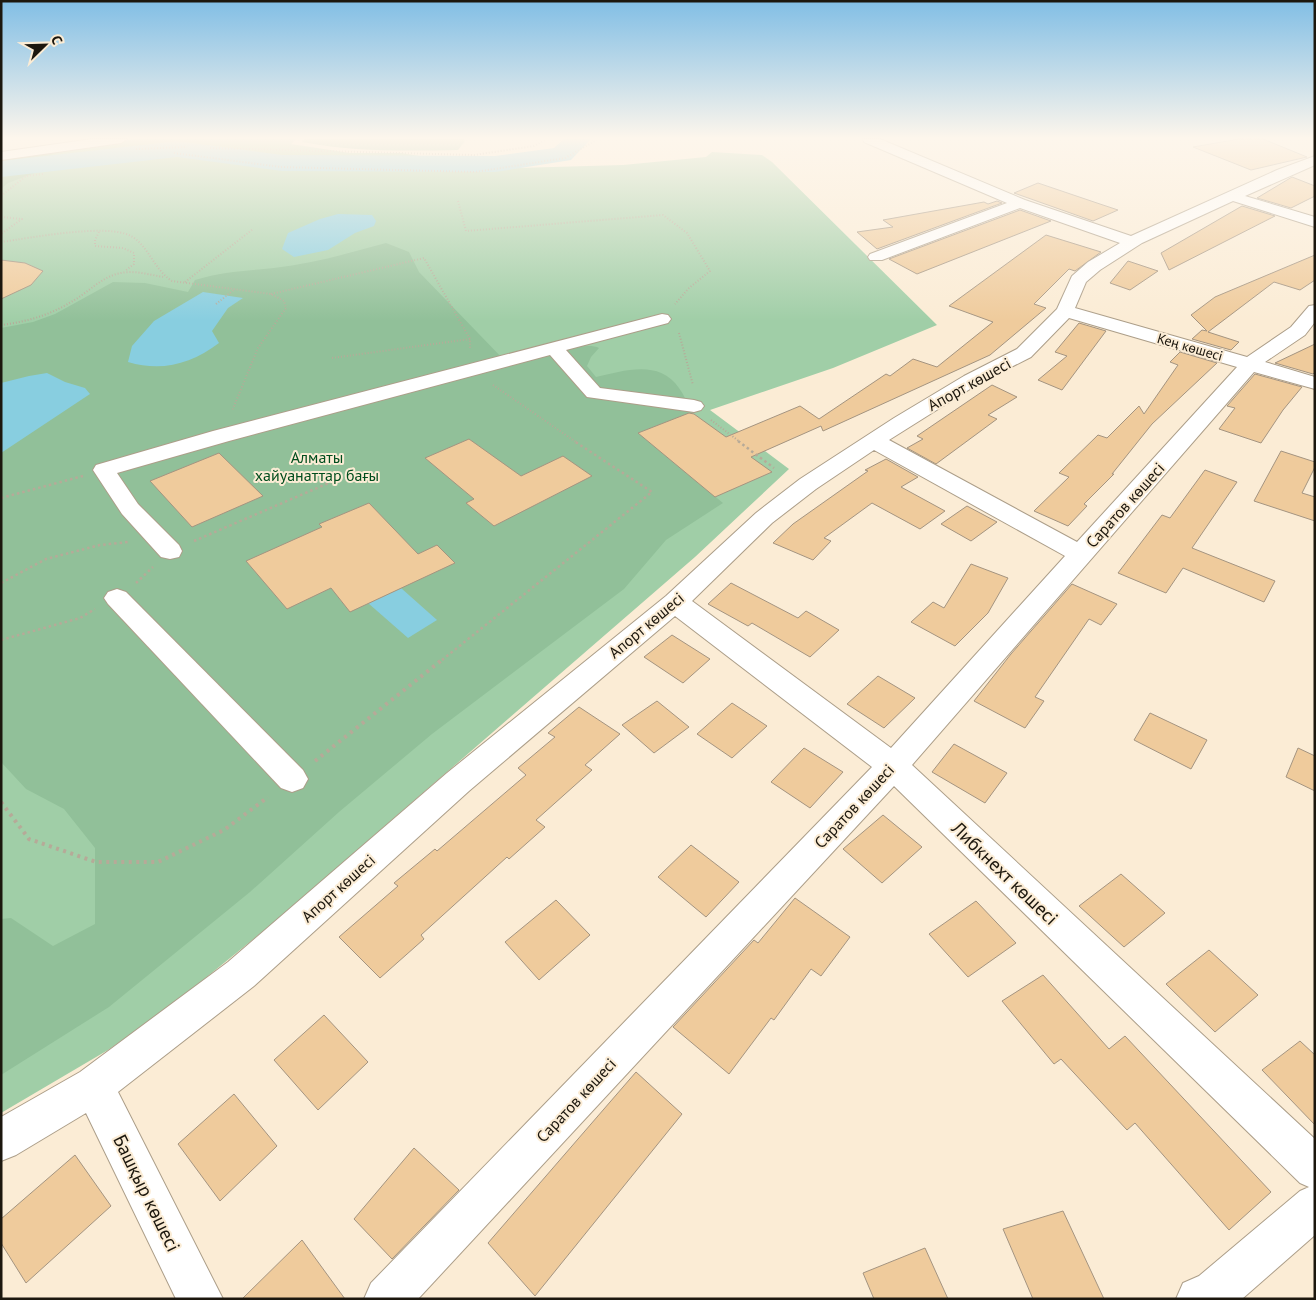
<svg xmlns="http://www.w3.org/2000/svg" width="1316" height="1300" viewBox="0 0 1316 1300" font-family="'PT Sans',sans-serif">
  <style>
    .green { fill: #a0cea7 }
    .forest { fill: #91c099 }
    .water { fill: #88cee0 }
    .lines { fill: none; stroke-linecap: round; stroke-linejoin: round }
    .river { fill: #88cee0; fill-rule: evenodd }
    .building { fill: #efcb9c; stroke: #a49480 }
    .minor-casing { stroke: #ac9e89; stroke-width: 2 }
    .path-far2 { stroke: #b6aa98; stroke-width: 2; stroke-dasharray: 1 2; stroke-linecap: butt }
    .path-far1 { stroke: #b6aa98; stroke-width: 2.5; stroke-dasharray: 2.5 3; stroke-linecap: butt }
    .path { stroke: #b6aa98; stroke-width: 4; stroke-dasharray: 3 4.5; stroke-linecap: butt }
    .minor { fill: #fff; fill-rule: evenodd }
    .labels { text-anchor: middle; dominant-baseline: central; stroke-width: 4; stroke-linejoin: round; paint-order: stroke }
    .far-street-label { font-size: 14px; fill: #1c170e; stroke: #fbecd5 }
    .street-label { font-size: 16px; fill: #1c170e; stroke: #fbecd5 }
    .park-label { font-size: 16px; fill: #004d1d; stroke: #fbecd5 }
    .near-street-label { font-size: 19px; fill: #1c170e; stroke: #fbecd5 }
  </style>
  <rect width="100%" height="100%" fill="#fbecd5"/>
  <polygon class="green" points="134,139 296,139 291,144 350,153 402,153 459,163 467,168 481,169 623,165 706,157 712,152 762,155 772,162 937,325 833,368 710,410 789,469 695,557 372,837 347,863 166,1010 108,1050 1,1113 1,158"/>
  <g class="forest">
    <path d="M304,139H464L465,141L458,150C406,151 353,152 302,142Z"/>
    <polygon points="24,154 51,154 60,159 46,169 8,183 1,189 1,159"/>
    <path d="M386,243L409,252L419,272L506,362C523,358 586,340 599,348L591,357L587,366L596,377C624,371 659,359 679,388C684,395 688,404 692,412L638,433L723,503L666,540L624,589L432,734L339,812L250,892L109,1007L1,1075V919L11,918L53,946L95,924V848L64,809L26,789L1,762V328L33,322L55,314L113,282L145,283L188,292L195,280C224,271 244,271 274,268C312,264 349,253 386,243Z"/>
  </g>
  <g class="water">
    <polygon points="338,214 372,215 376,221 374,226 355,233 328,250 294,257 282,249 288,233 320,219"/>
    <path d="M203,292L243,298L228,308L212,331L219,343C191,364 162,372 128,362L132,346L154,321Z"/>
    <polygon points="47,373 65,382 85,388 90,394 1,453 1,383 29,376"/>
    <polygon points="401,588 437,620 408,638 368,603"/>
  </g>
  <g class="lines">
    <polygon class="river" points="564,139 591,139 571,160 495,172 282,171 177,157 1,177 1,161 177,141 282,155 495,156 554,148"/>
  </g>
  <g class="building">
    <polygon points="1239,139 1263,139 1307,157 1251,170 1193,147"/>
    <polygon points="1292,177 1315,186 1315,196 1291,208 1257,198"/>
    <polygon points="1038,183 1097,203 1118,210 1093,221 1014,193"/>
    <polygon points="997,201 1002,203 877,249 857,232 893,227 883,220 984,202 988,204"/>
    <polygon points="1242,206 1275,216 1169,270 1161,253"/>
    <polygon points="1020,210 1051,221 917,274 889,259"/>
    <polygon points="1046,235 1101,252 1075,271 1069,269 1034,304 1046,308 990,355 823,431 821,426 751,457 772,472 715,497 638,433 689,413 694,414 726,437 800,406 819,419 886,374 890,376 913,359 937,367 993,322 949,306"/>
    <polygon points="1315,255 1315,280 1300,290 1274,282 1208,332 1239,342 1231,350 1192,339 1202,330 1207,331 1191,315 1215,297"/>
    <polygon points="1,260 25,263 43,271 31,285 1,299"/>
    <polygon points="1128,261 1158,271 1130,290 1110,283"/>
    <polygon points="1079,323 1106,331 1062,390 1038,380 1067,356 1055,352"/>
    <polygon points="1315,344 1315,372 1313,374 1275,363"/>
    <polygon points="1180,352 1217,363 1152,424 1112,474 1114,474 1084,504 1087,506 1068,526 1034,511 1069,477 1059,473 1098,435 1107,438 1139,406 1144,414 1178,365 1170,362"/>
    <polygon points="1255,374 1302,387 1283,410 1261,443 1219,429 1235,408 1227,406"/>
    <polygon points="992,385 1017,397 988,415 997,419 936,464 907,448 923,439 917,436"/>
    <polygon points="469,439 521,476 563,456 592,476 494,526 466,503 474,499 425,458"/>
    <polygon points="1281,451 1315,462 1315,467 1302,493 1315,497 1315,521 1254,501"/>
    <polygon points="219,453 263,496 192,527 150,481"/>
    <polygon points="886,459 918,477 901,487 945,511 920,529 872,503 824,538 831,541 813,560 773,543 793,524 868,471 865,470"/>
    <polygon points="1205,470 1237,482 1192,548 1275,581 1264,602 1183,568 1166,593 1118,573 1162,515 1170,518"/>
    <polygon points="369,503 418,554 437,545 455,563 350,612 331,588 287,609 246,561 322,527 319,524"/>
    <polygon points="967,506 997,522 971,541 941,524"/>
    <polygon points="971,564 1008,578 988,613 955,646 911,622 933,602 944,608"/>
    <polygon points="731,583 798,618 806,611 839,630 810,657 752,623 748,626 708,604"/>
    <polygon points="1072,584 1117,604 1101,625 1089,619 1035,697 1044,701 1025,728 974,701 1011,654"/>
    <polygon points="672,635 710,659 683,683 644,657"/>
    <polygon points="878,676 915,698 884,728 847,704"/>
    <polygon points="657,701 689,727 654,753 622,725"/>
    <polygon points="732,703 767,726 732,758 697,734"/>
    <polygon points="579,707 620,734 585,765 592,770 536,820 545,827 509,859 507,857 421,935 424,939 380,978 339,937 398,886 394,883 435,849 437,851 526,775 518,768 555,737 548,733"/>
    <polygon points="1150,713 1207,740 1191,769 1134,740"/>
    <polygon points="954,744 1007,773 985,803 932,772"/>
    <polygon points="804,748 843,772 810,808 771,782"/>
    <polygon points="1298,748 1315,756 1315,791 1286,777"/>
    <polygon points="883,815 922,847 882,883 843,849"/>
    <polygon points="691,845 739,882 706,917 658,877"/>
    <polygon points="1121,874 1165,913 1124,947 1079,906"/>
    <polygon points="795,898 850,937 821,976 811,969 774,1020 771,1018 729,1074 673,1027 754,940 758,943"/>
    <polygon points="556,900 590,935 539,980 505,942"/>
    <polygon points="976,901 1016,943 968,977 929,934"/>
    <polygon points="1209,950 1258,995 1215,1032 1166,984"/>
    <polygon points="1043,975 1109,1049 1125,1036 1271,1192 1229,1230 1135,1123 1127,1130 1061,1059 1054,1064 1002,1001"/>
    <polygon points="324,1015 368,1062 318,1110 274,1060"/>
    <polygon points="1300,1041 1315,1055 1315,1125 1262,1070"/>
    <polygon points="636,1072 682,1114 535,1296 488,1243"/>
    <polygon points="234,1094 277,1146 220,1201 178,1144"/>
    <polygon points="414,1148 459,1190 392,1259 354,1219"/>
    <polygon points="75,1155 111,1206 26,1283 1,1243 1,1219"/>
    <polygon points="1063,1211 1104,1299 1033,1299 1003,1229"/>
    <polygon points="302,1240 345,1299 242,1299"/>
    <polygon points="925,1248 948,1299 874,1299 863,1273"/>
  </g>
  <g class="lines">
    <g class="minor-casing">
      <g id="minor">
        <polygon points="92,139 127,139 121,143 1,160 1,152"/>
        <path d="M863,139H880L1025,200L1131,236L1277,170L1315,156V165L1245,196L1315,217V227L1233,201L1142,243L1100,270L1086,282L1075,308L1247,357L1291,327L1309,306L1315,305V322L1305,335L1265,362L1315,377V389L1254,372L912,765L1315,1139V1235L1242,1299H1176L1183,1283L1199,1276L1300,1191L1309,1187L1300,1183L894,786L418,1299H364L371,1283L872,767L675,616L469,791L254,986L118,1092L223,1299H176L86,1113L16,1155L1,1161V1117L80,1072L228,962L447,773L666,596L756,513L800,479L894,418L964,376L1017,349L1057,309L1072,276L1088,262L1120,243L1020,208L882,260H870L868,257L870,254L1007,203L864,142ZM1069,318L1237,367L1077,542L889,440L978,384L1031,357ZM874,450L1065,556L891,748L692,601L772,523L816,489Z"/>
        <polygon points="662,314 668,315 671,319 668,323 566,350 600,388 694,400 701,402 704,406 701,410 694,412 587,397 550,355 229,441 117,473 138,504 179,545 182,551 179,557 170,559 161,557 122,514 93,470 96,465 213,431"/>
        <polygon points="117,589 126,592 303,770 308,779 303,788 292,792 281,788 108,604 104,598 108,592"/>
      </g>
    </g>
    <g class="path-far2">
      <polyline points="210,148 474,155 534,146 547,139"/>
      <polyline points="136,149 185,147"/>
      <polyline points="174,153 281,167 475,172 565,158 598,139"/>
      <polyline points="1,196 26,176 43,174"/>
      <polyline points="458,201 466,231 663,215 687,233 710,271 689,288 675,304"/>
      <polyline points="1,217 22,219 1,234"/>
      <polyline points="99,232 95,240 95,246 123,248 134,253 134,264 125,271"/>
      <path d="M1,242C30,238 107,223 131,236C149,246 154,270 172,281L271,294L284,301L286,308L258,348L232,411"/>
      <polyline points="185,282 253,229"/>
      <polyline points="271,294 424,258 470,339 470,348"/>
      <polyline points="216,304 235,289"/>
      <path d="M1,325C26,322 50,315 71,302C88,293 102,276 121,273C135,270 150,275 164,277"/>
      <polyline points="679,333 693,385"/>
      <polyline points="332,358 470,339"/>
      <polyline points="493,385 576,442"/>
      <polyline points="711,420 740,442"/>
    </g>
    <g class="path-far1">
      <polyline points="738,441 774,468"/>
      <polyline points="1,498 83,476"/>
      <polyline points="194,541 352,473"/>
      <polyline points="1,583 46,559 100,545 128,542"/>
      <polyline points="136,583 153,567"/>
      <polyline points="1,640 80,618 95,609"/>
      <polyline points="442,660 652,492 574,441"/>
    </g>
    <g class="path">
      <polyline points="315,761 443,659"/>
      <polyline points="1,802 29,839 96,862 158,862 224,830 268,797"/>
    </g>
    <use href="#minor" class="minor"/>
  </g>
  <linearGradient id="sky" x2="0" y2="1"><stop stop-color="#81bee5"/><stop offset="0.43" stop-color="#fdf6ec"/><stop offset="1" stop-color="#fdf6ec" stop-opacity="0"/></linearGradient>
  <rect width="1316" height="321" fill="url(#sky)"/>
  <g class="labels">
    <g class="far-street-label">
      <text transform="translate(1190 347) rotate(16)">Кең көшесі</text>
    </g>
    <g class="street-label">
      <text transform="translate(969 384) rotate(-29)">Апорт көшесі</text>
      <text transform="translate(1125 505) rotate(-48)">Саратов көшесі</text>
      <text transform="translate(646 625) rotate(-40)">Апорт көшесі</text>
      <text transform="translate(854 806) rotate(-47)">Саратов көшесі</text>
      <text transform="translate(338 888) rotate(-42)">Апорт көшесі</text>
      <text transform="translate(576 1100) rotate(-47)">Саратов көшесі</text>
    </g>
    <g class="park-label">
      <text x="317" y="457">Алматы<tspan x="317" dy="18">хайуанаттар бағы</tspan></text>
    </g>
    <g class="near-street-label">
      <text transform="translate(1005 873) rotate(44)">Либкнехт көшесі</text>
      <text transform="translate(147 1193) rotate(64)">Башқыр көшесі</text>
    </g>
  </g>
  <rect width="1316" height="1300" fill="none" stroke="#1c170e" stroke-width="5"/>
  <g transform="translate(45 45) rotate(67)" stroke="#fbecd5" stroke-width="4" paint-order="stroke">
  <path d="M0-4L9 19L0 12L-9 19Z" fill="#1c170e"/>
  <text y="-8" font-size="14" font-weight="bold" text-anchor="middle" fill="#1c170e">С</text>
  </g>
</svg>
